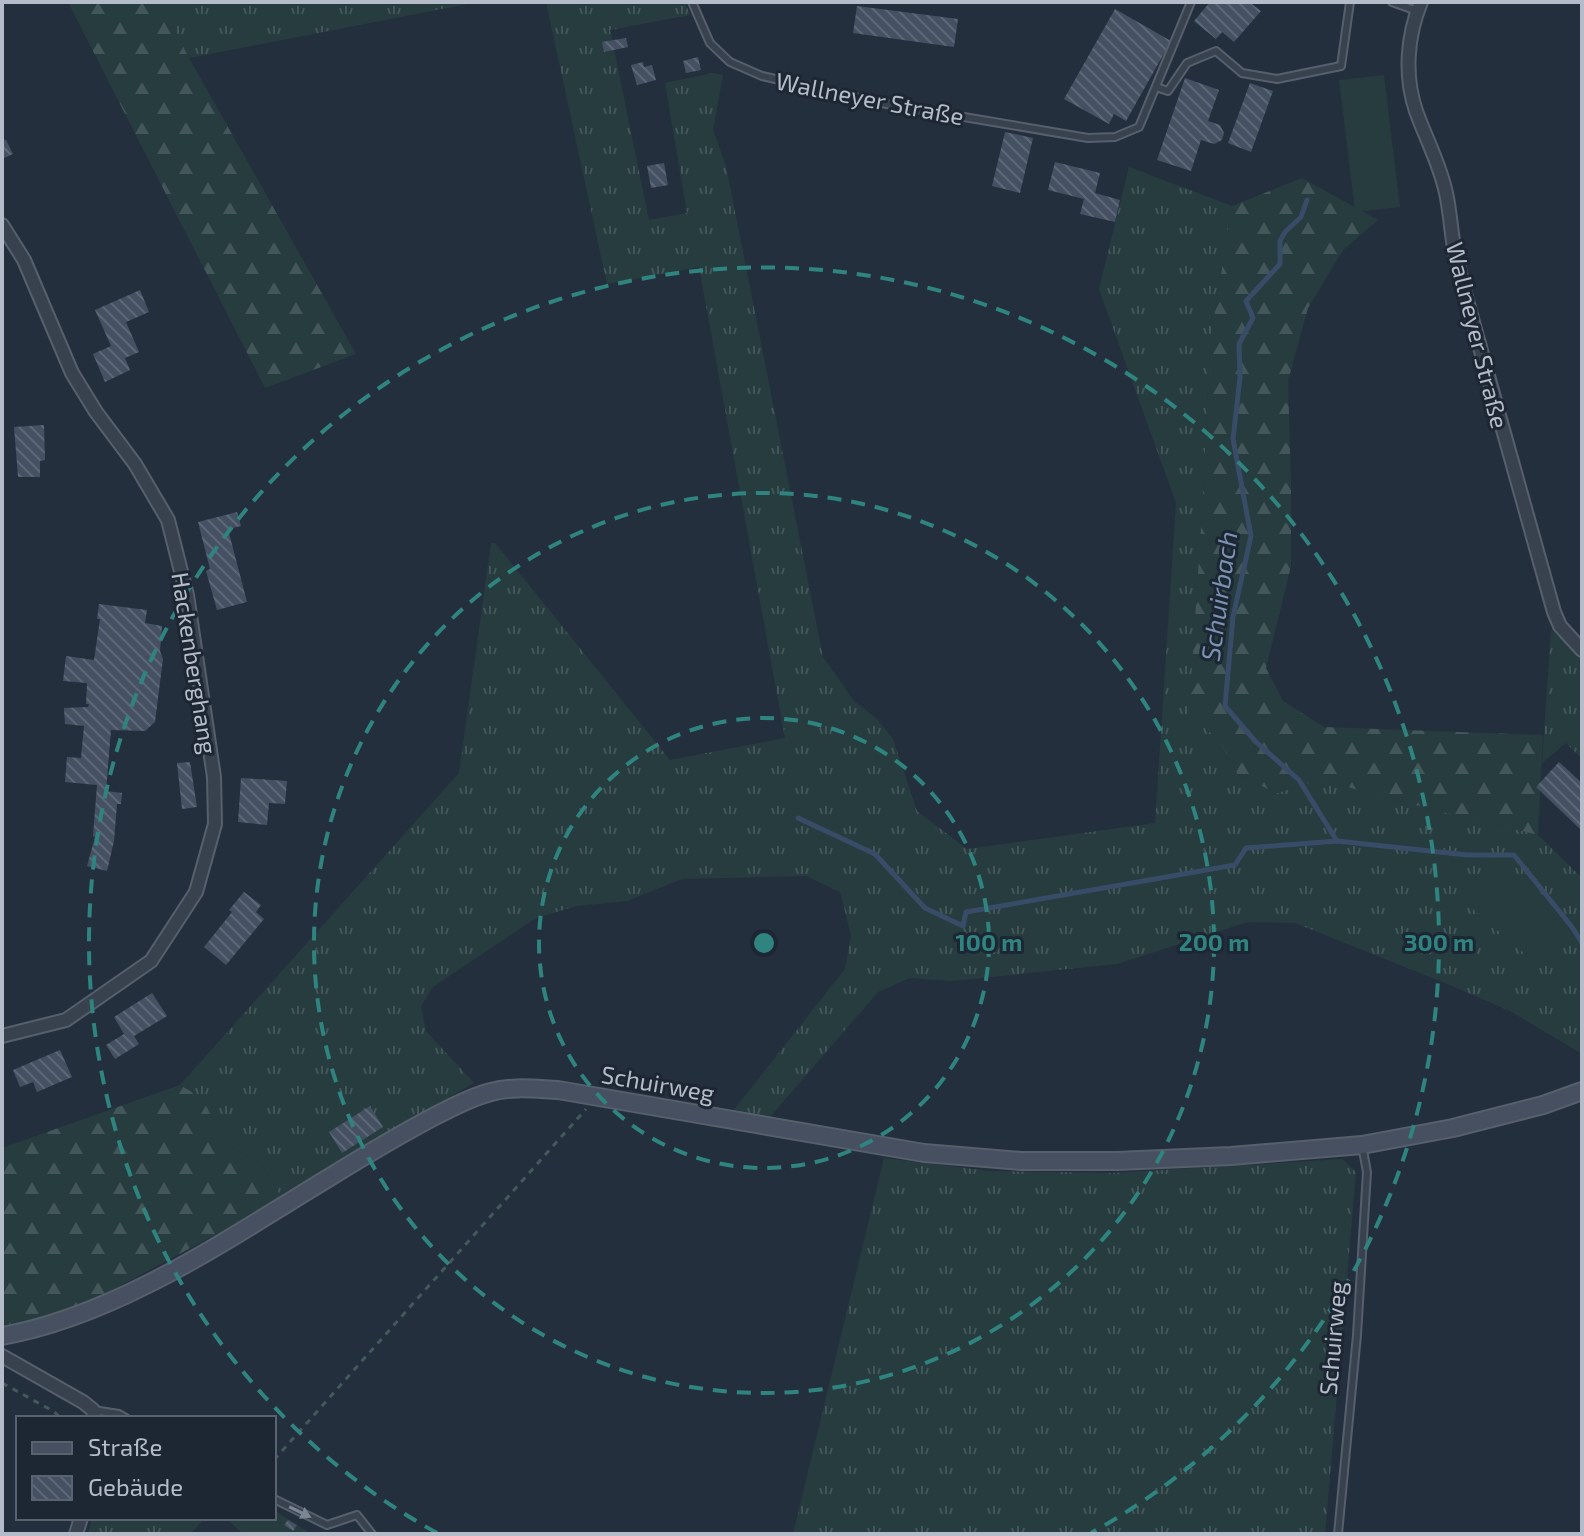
<svg xmlns="http://www.w3.org/2000/svg" width="1584" height="1536" viewBox="0 0 1584 1536" font-family="'Exo 2',sans-serif">
  <style>
    .grass { fill: url(#grass-tufts) }
    .forest { fill: url(#forest-firs) }
    .garden { fill: #263c3f }
    .lines { fill: none; stroke-linecap: round; stroke-linejoin: round }
    .stream { stroke: #394c67; stroke-width: 5 }
    .building { fill: url(#building-back-hatch) }
    .service-casing { stroke: #565f6c; stroke-width: 10 }
    .minor-casing { stroke: #565f6c; stroke-width: 16 }
    .secondary-casing { stroke: #565f6c; stroke-width: 20 }
    .path { stroke: #44595c; stroke-width: 3; stroke-dasharray: 6 6; stroke-linecap: butt }
    .service { stroke: #38414e; stroke-width: 6 }
    .minor { stroke: #38414e; stroke-width: 12 }
    .secondary { stroke: #465061; stroke-width: 16 }
    .oneway { fill: #7c8592 }
    .ring { fill: none; stroke: #308480; stroke-width: 4; stroke-dasharray: 14 10 }
    .labels { text-anchor: middle; dominant-baseline: central; stroke-width: 6; stroke-linejoin: round; paint-order: stroke }
    .street-label { font-size: 24px; fill: #b4bcc9; stroke: #1d2633 }
    .water-label { font-size: 26px; font-style: italic; fill: #7c92b1; stroke: #1d2633 }
    .centre { fill: #308480; stroke: #1d2633; stroke-width: 4 }
    .ring-label { font-size: 24px; text-anchor: middle; font-weight: bold; fill: #308480; stroke: #1d2633; stroke-width: 6; stroke-linejoin: round; paint-order: stroke }
  </style>
  <defs>
    <pattern id="grass-tufts" width="24" height="20" patternUnits="userSpaceOnUse" patternTransform="scale(2)"><rect width="24" height="20" fill="#263c3f"/><path d="M3 7l-1-3M5 7V3M7 7l1-3M15 17l-1-3M17 17v-4M19 17l1-3" fill="none" stroke="#435659"/></pattern>
    <pattern id="forest-firs" width="22" height="20" patternUnits="userSpaceOnUse" patternTransform="scale(2)"><rect width="22" height="20" fill="#263c3f"/><path d="M5 1l3.5 6h-7zM16 11l3.5 6h-7z" fill="#435659"/></pattern>
    <pattern id="building-back-hatch" width="6" height="6" patternUnits="userSpaceOnUse" patternTransform="scale(2)"><rect width="6" height="6" fill="#455162"/><path d="M-1 5l2 2M0 0l6 6M5-1l2 2" fill="none" stroke="#5d6877"/></pattern>
  </defs>
  <rect width="100%" height="100%" fill="#242f3e"/>
  <g class="grass">
    <polygon points="161,2 478,2 189,58"/>
    <polygon points="546,2 685,2 690,15 610,30 649,220 687,213 665,83 713,73 723,75 713,130 726,166 823,657 854,701 876,718 893,739 917,811 967,849 1155,823 1176,503 1099,289 1129,167 1232,206 1210,343 1203,495 1190,715 1219,740 1238,775 1277,793 1322,779 1374,795 1538,835 1582,878 1582,1054 1510,1011 1445,983 1295,923 1248,922 1117,964 951,981 910,978 878,992 770,1117 733,1111 845,969 851,935 840,892 806,876 682,879 627,901 577,906 536,918 433,987 421,1006 426,1031 474,1083 280,1195 262,1165 226,1144 202,1098 180,1085 459,773 491,543 495,543 670,760 785,738 699,267 607,284"/>
    <polygon points="1551,630 1582,658 1582,759 1566,743 1542,763"/>
    <polygon points="884,1158 989,1171 1113,1173 1342,1159 1356,1172 1325,1534 793,1534"/>
    <polygon points="92,1518 205,1518 190,1534 88,1534"/>
  </g>
  <g class="forest">
    <polygon points="68,2 161,2 189,58 356,354 265,388"/>
    <polygon points="1302,178 1378,220 1343,250 1308,308 1288,381 1291,481 1291,566 1266,668 1283,701 1324,727 1543,735 1538,835 1374,795 1322,779 1277,793 1238,775 1219,740 1189,715 1203,495 1210,343 1232,206"/>
    <polygon points="180,1085 202,1098 226,1144 262,1165 285,1204 209,1238 105,1294 37,1320 2,1325 2,1148"/>
  </g>
  <g class="garden">
    <polygon points="1384,75 1400,207 1355,212 1339,80"/>
    <polygon points="1490,861 1562,923 1531,959 1459,897"/>
    <polygon points="274,1510 311,1534 243,1534 229,1521 232,1518 274,1518"/>
  </g>
  <g class="lines">
    <g class="stream">
      <polyline points="1307,200 1301,217 1285,232 1280,241 1280,264 1246,301 1253,318 1239,344 1240,378 1233,439 1251,536 1233,617 1225,706 1256,742 1299,780 1337,841"/>
      <polyline points="798,818 875,854 925,908 963,926 966,912 1235,865 1246,848 1337,841 1467,855 1514,855 1572,927 1582,943"/>
    </g>
  </g>
  <g class="building">
    <polygon points="1210,2 1249,2 1261,11 1234,42 1222,32 1216,39 1194,21"/>
    <polygon points="857,6 958,19 954,47 853,33"/>
    <polygon points="1115,9 1171,41 1126,121 1114,114 1109,124 1064,99"/>
    <polygon points="626,38 628,47 604,52 602,42"/>
    <polygon points="698,57 701,70 686,73 683,61"/>
    <polygon points="643,62 644,67 652,65 656,80 637,85 631,65"/>
    <polygon points="1185,78 1219,90 1208,121 1220,125 1224,133 1222,140 1214,144 1201,140 1191,171 1157,160"/>
    <polygon points="1250,83 1273,91 1251,152 1228,143"/>
    <polygon points="1005,132 1033,138 1020,193 992,186"/>
    <polygon points="2,139 6,140 13,154 2,159"/>
    <polygon points="1055,162 1100,173 1095,193 1120,200 1115,222 1080,214 1084,199 1048,190"/>
    <polygon points="664,163 668,185 651,188 647,166"/>
    <polygon points="140,290 149,312 126,322 139,352 125,358 130,370 105,382 93,354 111,346 95,310"/>
    <polygon points="44,425 45,460 40,461 40,477 18,477 14,427"/>
    <polygon points="237,512 241,526 228,529 247,602 217,610 206,571 210,569 198,522"/>
    <polygon points="99,604 147,610 145,623 162,626 160,651 163,659 155,722 145,731 111,730 106,791 122,793 121,804 117,804 114,841 107,871 87,866 95,837 93,836 97,785 65,782 67,757 81,758 84,726 65,724 64,708 88,707 89,704 86,704 87,683 63,681 66,656 94,660 100,619 97,619"/>
    <polygon points="190,762 197,807 182,809 177,763"/>
    <polygon points="1559,762 1582,783 1582,831 1536,787"/>
    <polygon points="241,778 287,781 285,804 269,803 267,825 238,822"/>
    <polygon points="244,892 261,905 256,912 264,919 226,965 204,947 232,912 229,910"/>
    <polygon points="152,993 167,1016 134,1036 139,1044 115,1059 106,1045 124,1034 114,1017"/>
    <polygon points="60,1050 72,1077 37,1092 33,1082 20,1087 13,1070"/>
    <polygon points="370,1106 383,1127 342,1153 329,1132"/>
    <polygon points="288,1520 297,1525 293,1531 284,1525"/>
  </g>
  <g class="lines">
    <g class="service-casing">
      <g id="service">
        <polyline points="692,2 710,43 730,62 762,76 881,103 1088,138 1115,137 1139,127 1191,2"/>
        <polyline points="1392,2 1417,11"/>
        <polyline points="1156,87 1168,91 1187,63 1216,51 1242,73 1277,79 1341,66 1350,2"/>
        <polyline points="93,1410 119,1414 126,1418"/>
        <polyline points="274,1499 327,1525 357,1515 372,1534"/>
        <polyline points="1338,1534 1357,1335 1367,1172 1362,1145"/>
      </g>
    </g>
    <g class="minor-casing">
      <g id="minor">
        <path d="M1421,2C1407,36 1404,76 1416,111C1426,139 1440,164 1446,193C1450,211 1451,230 1454,248C1457,262 1461,276 1464,290L1554,612L1560,626L1582,650"/>
        <polyline points="2,225 24,260 72,373 96,412 135,464 168,520 187,595 214,777 215,824 196,892 151,961 66,1020 2,1036"/>
        <polyline points="2,1356 83,1402 93,1410 94,1418"/>
        <polyline points="76,1534 81,1518"/>
      </g>
    </g>
    <g class="secondary-casing">
      <path id="secondary" d="M2,1336C119,1315 229,1238 330,1177C364,1156 399,1135 435,1116C453,1107 471,1097 491,1092C513,1086 535,1089 558,1090L924,1153L1021,1161H1117L1231,1156L1362,1145L1453,1128L1543,1105L1582,1091"/>
    </g>
    <g class="path">
      <polyline points="2,1383 53,1411 61,1418"/>
      <polyline points="274,1460 586,1109"/>
    </g>
    <use href="#service" class="service"/>
    <use href="#minor" class="minor"/>
    <use href="#secondary" class="secondary"/>
  </g>
  <defs><path id="oneway-solid" d="M-6-.8H1V-3.2L6.5 0L1 3.2V.8H-6Z" transform="scale(2)"/></defs>
  <use class="oneway" href="#oneway-solid" transform="translate(300 1512) rotate(26)"/>
  <g class="ring">
    <circle cx="764" cy="943" r="225"/>
    <circle cx="764" cy="943" r="450"/>
    <path d="M437 1533A675 675 0 1 1 1091 1533"/>
  </g>
  <g class="labels">
    <g class="street-label">
      <text transform="translate(870 98) rotate(11)">Wallneyer Straße</text>
      <text transform="translate(1478 335) rotate(76)">Wallneyer Straße</text>
      <text transform="translate(195 663) rotate(81)">Hackenberghang</text>
      <text transform="translate(658 1083) rotate(10)">Schuirweg</text>
      <text transform="translate(1332 1338) rotate(-85)">Schuirweg</text>
    </g>
    <g class="water-label">
      <text transform="translate(1218 596) rotate(-82)">Schuirbach</text>
    </g>
  </g>
  <circle cx="764" cy="943" r="12" class="centre"/>
  <g class="ring-label">
    <text x="989" y="951">100 m</text>
    <text x="1214" y="951">200 m</text>
    <text x="1439" y="951">300 m</text>
  </g>
  <rect width="1584" height="1536" fill="none" stroke="#b4bcc9" stroke-width="8"/>
  <rect x="16" y="1416" width="260" height="104" fill="#1d2633" stroke="#59626f" stroke-width="2"/>
  <rect x="32" y="1442" width="40" height="12" fill="#465061" stroke="#59626f" stroke-width="2"/>
  <text x="88" y="1456" font-size="24" fill="#b4bcc9">Straße</text>
  <rect x="32" y="1476" width="40" height="24" fill="url(#building-back-hatch)" stroke="#59626f" stroke-width="2"/>
  <text x="88" y="1496" font-size="24" fill="#b4bcc9">Gebäude</text>
</svg>
